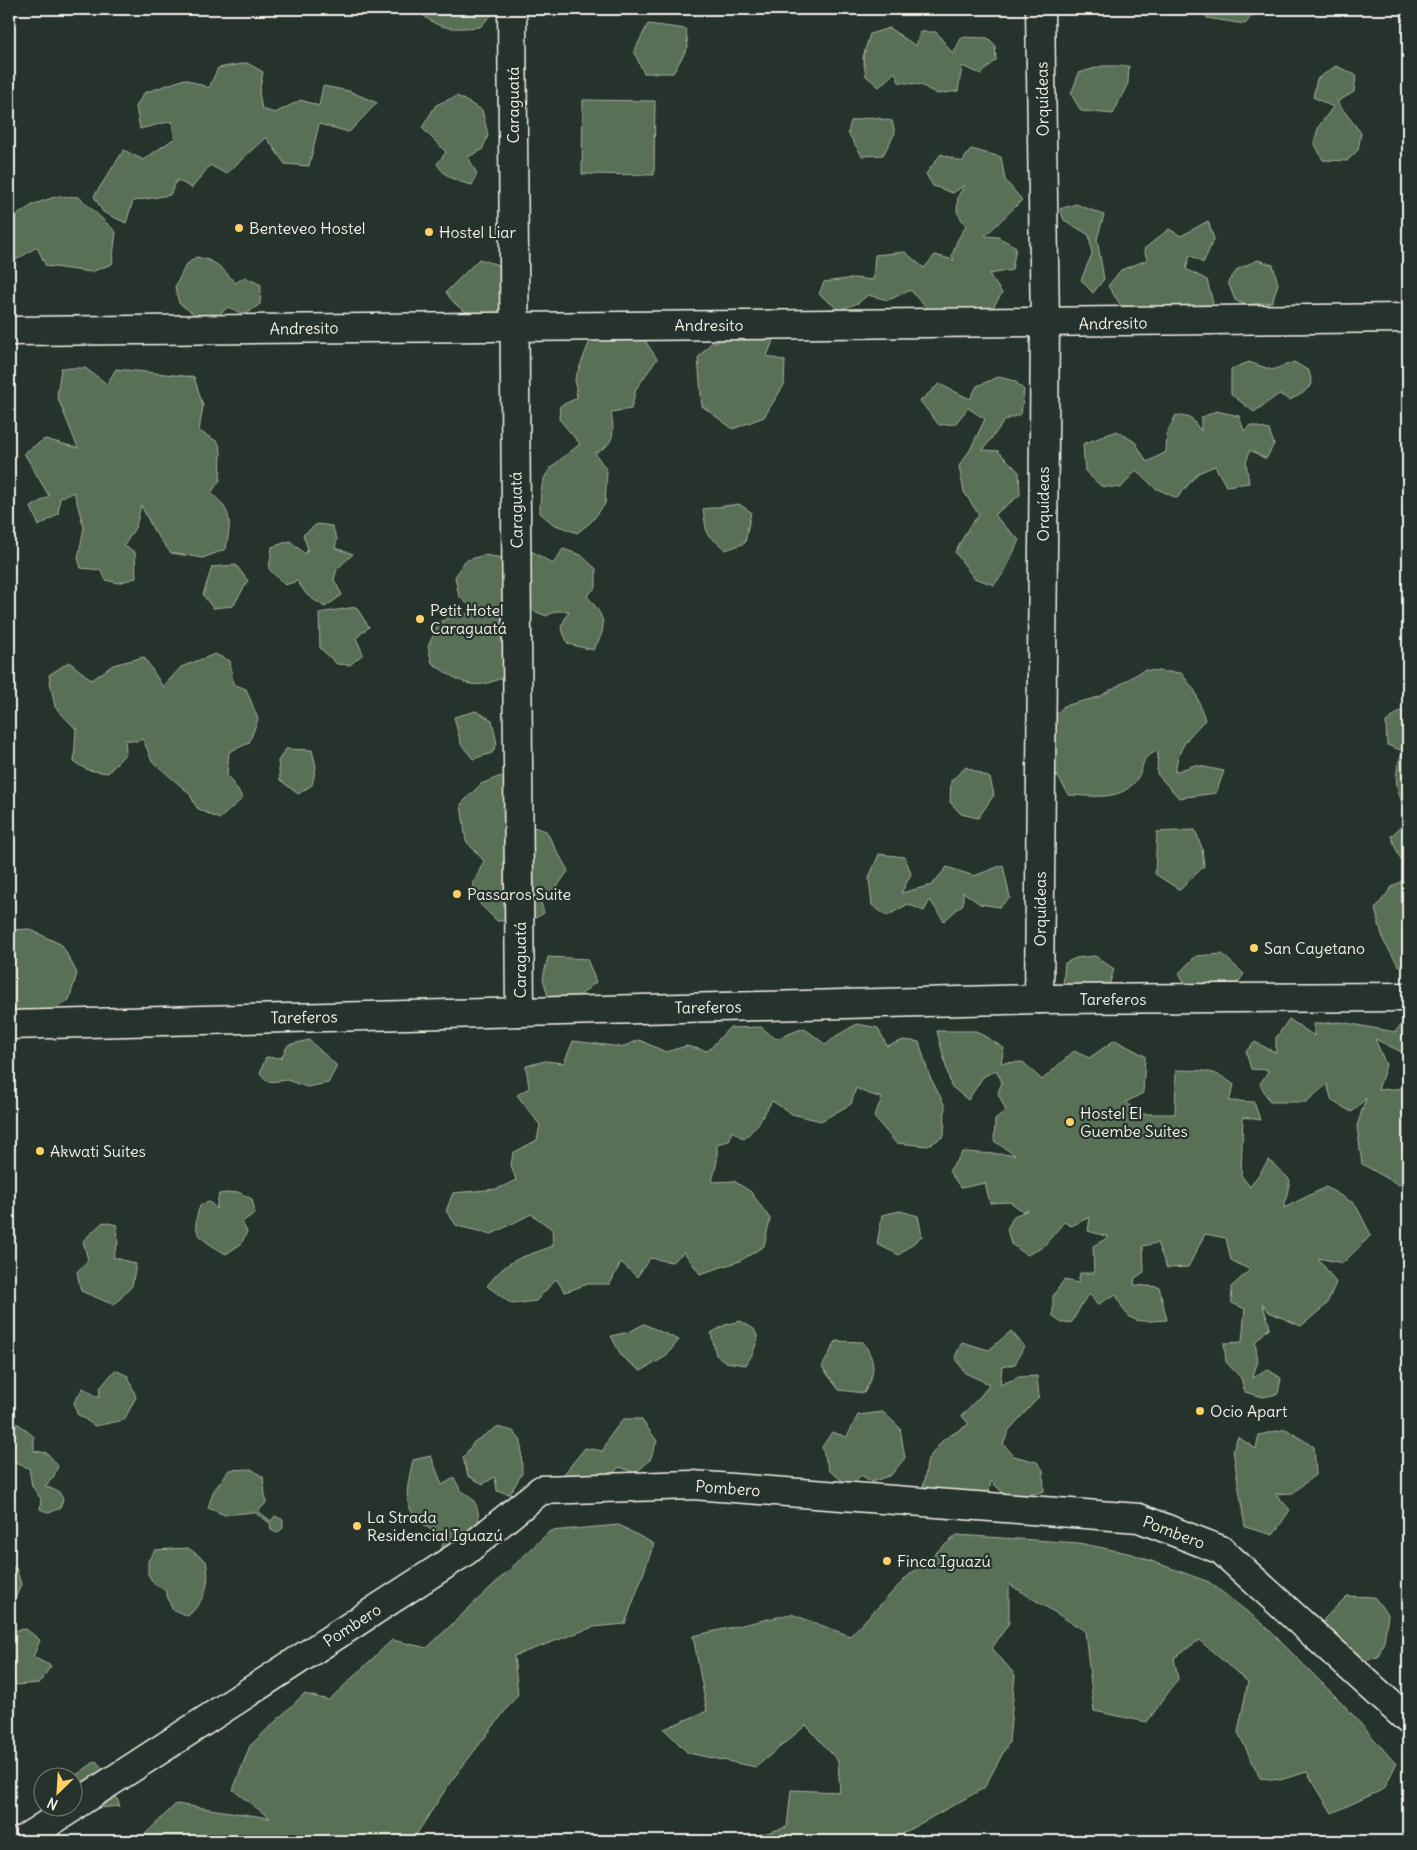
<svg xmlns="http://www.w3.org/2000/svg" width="1417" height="1850" viewBox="0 0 1417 1850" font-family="Delius,sans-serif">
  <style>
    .green { fill: #597054; stroke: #a6b09e }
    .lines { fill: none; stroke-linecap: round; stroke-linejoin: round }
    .minor-casing { stroke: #f4f1e8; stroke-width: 31 }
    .minor { stroke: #26332d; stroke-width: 28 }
    .poi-dot { fill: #ffd166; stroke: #26332d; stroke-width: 2 }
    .labels { text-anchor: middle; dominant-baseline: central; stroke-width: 4.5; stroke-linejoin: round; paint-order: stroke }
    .street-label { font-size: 16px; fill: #f4f1e8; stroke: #26332d }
    .poi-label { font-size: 16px; fill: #f4f1e8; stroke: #26332d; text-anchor: start }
  </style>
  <rect width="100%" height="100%" fill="#26332d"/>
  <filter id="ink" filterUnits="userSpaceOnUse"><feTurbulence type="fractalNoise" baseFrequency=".02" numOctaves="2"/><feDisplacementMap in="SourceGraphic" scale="10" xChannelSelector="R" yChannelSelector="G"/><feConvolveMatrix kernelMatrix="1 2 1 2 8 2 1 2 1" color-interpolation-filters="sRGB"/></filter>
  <g filter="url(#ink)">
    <g class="green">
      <path d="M416,9H497L480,27C450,29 439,31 416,9Z"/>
      <polygon points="1205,9 1258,9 1245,24 1207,18"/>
      <polygon points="648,24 686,29 688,47 673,73 644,73 634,52"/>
      <polygon points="889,28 916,46 920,32 936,32 953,54 962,37 988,38 995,45 996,60 981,74 962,66 958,91 937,94 921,85 899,82 895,72 879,87 866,76 863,57 870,34"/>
      <polygon points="247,63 263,72 259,93 262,109 275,113 301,100 319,106 323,86 349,91 377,103 349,132 319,124 309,166 285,164 266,137 226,174 210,165 192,188 177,180 170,195 133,201 126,223 103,212 94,196 124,150 143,160 175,138 172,121 140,129 136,107 144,93 185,79 209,88 218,68"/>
      <polygon points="1102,66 1129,66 1128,83 1113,114 1081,111 1071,94 1079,73"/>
      <polygon points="1336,66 1356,75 1354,92 1337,102 1361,133 1358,150 1347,161 1323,160 1314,142 1319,126 1333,107 1313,97 1317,79"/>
      <path d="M457,96L482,110L488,135L482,150L468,157L477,174L472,185C456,181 446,178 437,164L446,152L422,128L436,105Z"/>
      <polygon points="583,100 655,101 654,175 582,174"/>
      <polygon points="871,117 892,121 895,133 883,155 862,156 848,133 851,121"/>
      <path d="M971,149L1001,157L1005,180L1022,200L985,236L998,237L1016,247L1012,270L989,274L1002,293L979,330C950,324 928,315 911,290L888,300L868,295L858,303L839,310L819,294L824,282L854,278L873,280L875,255L905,252L924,268L935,255L954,260L952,256L957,241L966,226L957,212L958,196L965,185L953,193L933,186L926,174L941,154L962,162Z"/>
      <polygon points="58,196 79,197 116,232 112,264 91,272 46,266 37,247 11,263 9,261 9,220 34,204"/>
      <polygon points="1076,204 1104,215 1097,239 1104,279 1093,293 1081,280 1092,254 1089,235 1064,220 1060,209"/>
      <polygon points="1208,221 1214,239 1203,263 1190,255 1186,269 1207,280 1213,303 1207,308 1124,310 1108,286 1121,270 1147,260 1144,249 1169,229 1181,236"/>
      <path d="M196,257C215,260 223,268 235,283L245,277L261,285L260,304L245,315L228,307L214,319L198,317L179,303L175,287L186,265Z"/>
      <path d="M479,259L508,268V295L497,317C472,315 460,314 446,292Z"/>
      <polygon points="1258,260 1273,265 1278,284 1272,302 1245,305 1235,300 1228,282 1238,269"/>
      <path d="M593,333L642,336L657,359L636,389L631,409L611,412C614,432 616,444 595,453L607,471L605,504L591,522L577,533L553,524L540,513C540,469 548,470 580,444L559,419L560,406L577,398L575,379Z"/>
      <polygon points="731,338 774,338 767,356 785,361 784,385 764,417 733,429 702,406 698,358 711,343"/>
      <polygon points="1249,362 1272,370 1294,362 1309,371 1312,384 1303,393 1290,400 1279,394 1254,412 1231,394 1231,369"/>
      <path d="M61,368H85L107,384L116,369L194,377L203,406L199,431L218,442L221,451L220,480L211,493C233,512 231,521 226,549L203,558L171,553L154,531L141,505L136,526L124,546L135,552L136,578L118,583L106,580L101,570L81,568L78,558L84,528L74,492L60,498L58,514L39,526L31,507L49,496L24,453L45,439L78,448L57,396Z"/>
      <polygon points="998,377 1015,381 1024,390 1021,414 1005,420 983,450 998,451 1019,472 1020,495 994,515 1019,540 1005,571 994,585 974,578 955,552 969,527 979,515 964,492 959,466 970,450 985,419 968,408 955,424 939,425 920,401 939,384 970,399 977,386"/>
      <polygon points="1216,411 1239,416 1244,431 1250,425 1269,430 1274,444 1266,459 1250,450 1246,463 1249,483 1226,486 1215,466 1198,473 1177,498 1155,488 1136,470 1121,488 1101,486 1085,471 1083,444 1117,431 1135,442 1147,462 1166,452 1167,433 1176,415 1191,418 1201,431 1201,418"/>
      <polygon points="739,504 751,512 745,543 726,550 707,534 703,509"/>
      <polygon points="317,524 332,526 337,539 335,548 353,554 337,569 334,580 342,595 325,607 307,595 297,581 285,585 269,569 272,547 290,541 305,554 308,549 303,535"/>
      <path d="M528,549L553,564L563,549L581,555L596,569V587L587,596C605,618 609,625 593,650L568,644L561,627L569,611H556L546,616L527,608L518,669C478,692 469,689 432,663L428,646L440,622L456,614H478L459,596L455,577L465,561L484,555L503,558L510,568Z"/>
      <polygon points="236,565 248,581 233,606 213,608 203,595 212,567"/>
      <polygon points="356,607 369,627 356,638 363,654 350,665 337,664 320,648 319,613"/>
      <polygon points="215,654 230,661 233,684 246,689 258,719 249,743 229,752 227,775 243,798 219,819 197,808 189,793 152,761 143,739 137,741 125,740 126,753 108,773 88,770 74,762 76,729 55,707 49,675 69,662 92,680 113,665 144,657 163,687 181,667"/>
      <path d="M1144,670L1181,673L1195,691L1205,720C1187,738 1179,746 1175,772L1195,765L1224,771L1216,793L1179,798L1157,774L1158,751C1139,758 1146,763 1138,777C1124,802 1093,796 1069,795L1053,769L1050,722L1064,706L1099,697Z"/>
      <path d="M1408,710V809C1393,793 1394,770 1403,751L1387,745L1386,722L1400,711Z"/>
      <polygon points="476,711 492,720 497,744 492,753 473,759 461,744 454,717"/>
      <polygon points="286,749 312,750 316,767 312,785 298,794 280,780 278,761"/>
      <polygon points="966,767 990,778 994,795 978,818 961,814 950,802 951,781"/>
      <polygon points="501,776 531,806 530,826 546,831 568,871 554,891 538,893 544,913 530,921 497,921 480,904 473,884 484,861 466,841 461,804 481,784"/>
      <polygon points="1408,820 1408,869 1398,854 1391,836"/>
      <polygon points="1195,830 1202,848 1204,866 1180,890 1155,874 1157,832"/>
      <polygon points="879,854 905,857 911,874 901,893 932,885 947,867 974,876 1003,865 1010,898 999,907 980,904 963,892 963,904 944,921 930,900 924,911 908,904 887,916 872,905 869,878"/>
      <polygon points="1408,877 1408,962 1399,966 1384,942 1375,909 1392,887"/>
      <polygon points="29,929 62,945 77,973 69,1000 40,1018 9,1017 9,930"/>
      <polygon points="1222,954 1244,974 1231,992 1193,998 1179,973 1196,956"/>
      <polygon points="1095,956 1114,969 1108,989 1090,999 1063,985 1065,963 1076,958"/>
      <polygon points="548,957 587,959 596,982 572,1002 549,1000 543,978"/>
      <polygon points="1408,1016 1408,1055 1375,1039 1386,1065 1378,1090 1408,1088 1408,1181 1399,1185 1362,1164 1357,1126 1366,1098 1352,1112 1332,1101 1327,1084 1306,1102 1270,1102 1260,1084 1269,1070 1251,1069 1246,1051 1255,1042 1276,1053 1276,1038 1289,1019 1314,1036 1314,1024 1341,1022 1395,1032"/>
      <path d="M857,1024L878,1028L887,1046L904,1040L919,1042L929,1075L945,1106L944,1136L928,1146L896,1143L874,1117L882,1098L866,1093L856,1088L851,1104L821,1121L792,1114L772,1101L758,1124L744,1139L732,1131L729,1141L717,1144V1161L712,1182L734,1181L751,1192L770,1219L764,1246L740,1261L700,1274L684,1252L672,1262L650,1258L637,1277L621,1262L610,1284H588L565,1292L556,1279L536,1301L512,1304L487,1286C509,1257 522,1258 553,1246L552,1229L531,1214L492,1234L457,1226L446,1211L453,1193L497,1189L516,1180L511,1165L513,1153L537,1140L540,1125L517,1095L529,1088L526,1066L545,1061L564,1063L573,1041L622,1047L639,1040L666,1052L686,1046L708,1051L729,1028L761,1027L776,1039L804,1028L826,1045L836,1036Z"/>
      <path d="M937,1031H976L1004,1048L1001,1063L1023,1062L1042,1080L1074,1051L1089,1058L1115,1040L1145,1056L1143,1093L1126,1102L1139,1114H1175L1176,1070C1202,1071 1213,1068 1234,1085L1229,1101L1254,1102L1260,1120L1243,1117L1241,1175L1250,1187L1269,1160L1290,1180L1284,1208L1326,1187L1355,1204L1371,1235L1343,1263L1318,1258L1336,1283L1326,1305L1301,1326L1269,1312L1262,1303L1270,1327L1255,1342L1258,1361L1252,1378L1267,1369L1281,1378L1278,1394L1263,1397L1245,1392L1241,1378L1226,1362L1224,1343L1242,1342L1245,1309L1232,1303L1231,1287L1250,1270L1231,1260L1226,1238L1205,1234L1188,1267L1167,1268L1157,1243L1143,1246L1144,1272L1135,1278L1134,1285L1159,1287L1167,1320C1135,1322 1129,1325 1116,1294L1097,1305L1090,1294L1083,1302L1072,1322L1062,1323L1053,1317V1296L1064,1280L1078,1283L1080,1273H1094L1093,1246L1109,1237L1088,1231L1090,1217L1071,1226L1064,1222L1043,1247L1027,1255L1011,1244L1007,1229L1014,1216L1028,1210L1023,1211L1010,1202L990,1203L985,1183L961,1188L949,1171L963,1152L1015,1155L994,1141L995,1120L1006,1111L998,1093L1002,1082L996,1070L983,1077L968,1100L951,1086Z"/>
      <polygon points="309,1040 337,1066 328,1083 307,1087 287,1080 268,1082 260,1073 266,1057 281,1058 288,1045"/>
      <path d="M238,1192L252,1199L255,1213L242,1222L247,1232L241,1244L226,1254C202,1240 188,1234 201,1204L210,1202L216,1209L219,1194Z"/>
      <polygon points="900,1211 918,1216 922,1236 899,1255 877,1244 882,1215"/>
      <polygon points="103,1222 117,1225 118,1243 113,1257 136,1264 132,1286 114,1305 81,1291 77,1272 88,1260 83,1241"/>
      <polygon points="740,1321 754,1329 758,1338 753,1353 746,1365 726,1362 716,1355 711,1333 725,1325"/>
      <polygon points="644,1324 679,1340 665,1357 641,1371 622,1357 611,1336 629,1332"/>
      <path d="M1011,1331L1024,1346L1015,1364L1002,1367L1000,1385L1019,1377L1037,1376L1039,1397L1009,1430L1003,1444L1014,1456L1037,1462L1043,1470L1044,1491L1023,1497L1005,1495L991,1481L989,1492C970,1504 942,1497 923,1487L928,1459L943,1440L969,1424L962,1416C971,1404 982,1397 989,1384L965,1373L955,1357L962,1342L989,1350Z"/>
      <path d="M836,1341L863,1342C876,1362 876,1372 864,1393L839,1390L822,1367Z"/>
      <polygon points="115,1370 128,1376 136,1397 124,1420 95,1426 77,1414 74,1402 83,1388 99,1398 100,1388"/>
      <polygon points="883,1412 900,1428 905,1458 891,1475 872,1482 861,1475 850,1487 829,1470 822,1447 832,1432 847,1437 858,1415"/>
      <path d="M623,1419H641L657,1441L650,1460L636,1473L619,1467C606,1486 583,1478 564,1474L585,1448L603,1451L609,1438Z"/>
      <polygon points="9,1420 20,1425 34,1437 34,1451 47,1453 58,1466 53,1478 45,1486 59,1492 63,1499 60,1508 49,1513 40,1509 41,1499 32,1486 29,1468 9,1461"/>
      <polygon points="497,1427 513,1431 521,1441 522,1473 510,1494 497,1491 495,1477 483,1484 468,1476 463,1458 474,1442"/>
      <polygon points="1286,1429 1314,1447 1316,1474 1293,1493 1276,1494 1290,1510 1273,1535 1245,1527 1233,1450 1238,1437 1256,1449 1259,1435"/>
      <path d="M431,1456L442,1485L454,1478L461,1491C475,1497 478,1507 479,1520L490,1516L438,1564L444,1539C404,1512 402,1507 413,1460Z"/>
      <polygon points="251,1469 263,1477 266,1503 258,1511 271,1521 275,1516 283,1520 283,1528 277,1533 271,1530 270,1523 254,1512 225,1515 208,1508 213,1492 229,1470"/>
      <polygon points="619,1525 654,1544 625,1624 593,1627 514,1656 518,1694 449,1784 412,1841 138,1841 176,1804 270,1818 233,1790 250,1746 304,1694 329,1700 392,1640 427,1648 550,1531"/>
      <polygon points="957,1535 1079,1543 1132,1554 1209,1582 1263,1624 1344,1705 1396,1764 1384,1789 1332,1813 1307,1772 1280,1780 1260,1778 1238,1732 1248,1682 1199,1640 1174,1658 1178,1679 1147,1722 1094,1711 1085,1631 1009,1584 1009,1623 992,1648 1015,1675 1009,1742 984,1788 889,1841 739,1841 787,1827 791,1790 840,1792 838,1761 806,1725 756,1767 688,1753 664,1729 707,1711 693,1636 791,1614 850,1636 908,1576"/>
      <path d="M188,1548L206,1561C211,1584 205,1600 188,1616L172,1609L165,1590L154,1584L148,1574V1561L155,1550Z"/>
      <polygon points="9,1567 16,1568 21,1584 9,1614"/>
      <polygon points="1347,1596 1374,1597 1388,1615 1384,1641 1378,1657 1357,1663 1326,1646 1324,1619"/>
      <polygon points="26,1629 40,1640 33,1657 51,1666 39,1683 16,1685 11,1670 9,1631"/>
      <polygon points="96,1761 107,1774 120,1806 98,1808 73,1800 72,1778"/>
    </g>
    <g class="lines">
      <g class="minor-casing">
        <g id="minor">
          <polyline points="512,9 520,1012"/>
          <path d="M9,331C475,326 942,325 1408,318"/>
          <polyline points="1039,999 1045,324 1040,9"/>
          <polyline points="9,1025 1039,999 1408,997"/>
          <polyline points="72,1807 466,1551 541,1490 692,1485 1139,1518 1221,1550 1408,1720"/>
          <polyline points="21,1841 72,1808"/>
        </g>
      </g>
      <use href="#minor" class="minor"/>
    </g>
  </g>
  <g class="poi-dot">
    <circle cx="239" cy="228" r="5"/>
    <circle cx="429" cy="232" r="5"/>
    <circle cx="420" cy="619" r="5"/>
    <circle cx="457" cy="894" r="5"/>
    <circle cx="1254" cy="948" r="5"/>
    <circle cx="1070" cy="1122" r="5"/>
    <circle cx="40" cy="1151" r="5"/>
    <circle cx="1200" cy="1411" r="5"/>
    <circle cx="357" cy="1526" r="5"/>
    <circle cx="887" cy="1561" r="5"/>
  </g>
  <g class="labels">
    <g class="street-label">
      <text transform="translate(1042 99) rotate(-91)">Orquídeas</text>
      <text transform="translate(513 105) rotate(-90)">Caraguatá</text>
      <text transform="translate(1113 323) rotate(-1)">Andresito</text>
      <text x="709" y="325">Andresito</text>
      <text transform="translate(304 328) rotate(-1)">Andresito</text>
      <text transform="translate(1043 504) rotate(-90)">Orquídeas</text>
      <text transform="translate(516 510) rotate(-91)">Caraguatá</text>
      <text transform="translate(1040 909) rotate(-90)">Orquídeas</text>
      <text transform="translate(520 960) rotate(-90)">Caraguatá</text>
      <text x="1113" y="999">Tareferos</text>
      <text transform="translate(708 1007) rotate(-1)">Tareferos</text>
      <text transform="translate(304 1017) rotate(-1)">Tareferos</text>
      <text transform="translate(728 1488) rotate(4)">Pombero</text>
      <text transform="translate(1174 1532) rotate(21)">Pombero</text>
      <text transform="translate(352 1625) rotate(-33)">Pombero</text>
    </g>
    <g class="poi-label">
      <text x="249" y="228">Benteveo Hostel</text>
      <text x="439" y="232">Hostel Liar</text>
      <text x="430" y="610">Petit Hotel<tspan x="430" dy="18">Caraguatá</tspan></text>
      <text x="467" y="894">Passaros Suite</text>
      <text x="1264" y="948">San Cayetano</text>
      <text x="1080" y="1113">Hostel El<tspan x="1080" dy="18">Guembe Suites</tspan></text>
      <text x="50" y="1151">Akwati Suites</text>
      <text x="1210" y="1411">Ocio Apart</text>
      <text x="367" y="1517">La Strada<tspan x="367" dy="18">Residencial Iguazú</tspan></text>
      <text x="897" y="1561">Finca Iguazú</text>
    </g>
  </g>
  <rect width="1417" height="1850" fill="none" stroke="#26332d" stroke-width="30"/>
  <rect x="15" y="15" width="1387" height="1820" fill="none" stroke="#f4f1e8" stroke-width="2" filter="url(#ink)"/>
  <g transform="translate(58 1792) rotate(205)"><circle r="24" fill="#26332d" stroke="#787f78"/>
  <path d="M0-4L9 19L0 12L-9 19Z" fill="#ffd166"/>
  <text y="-8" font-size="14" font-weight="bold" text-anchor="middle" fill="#f4f1e8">N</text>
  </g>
</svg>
